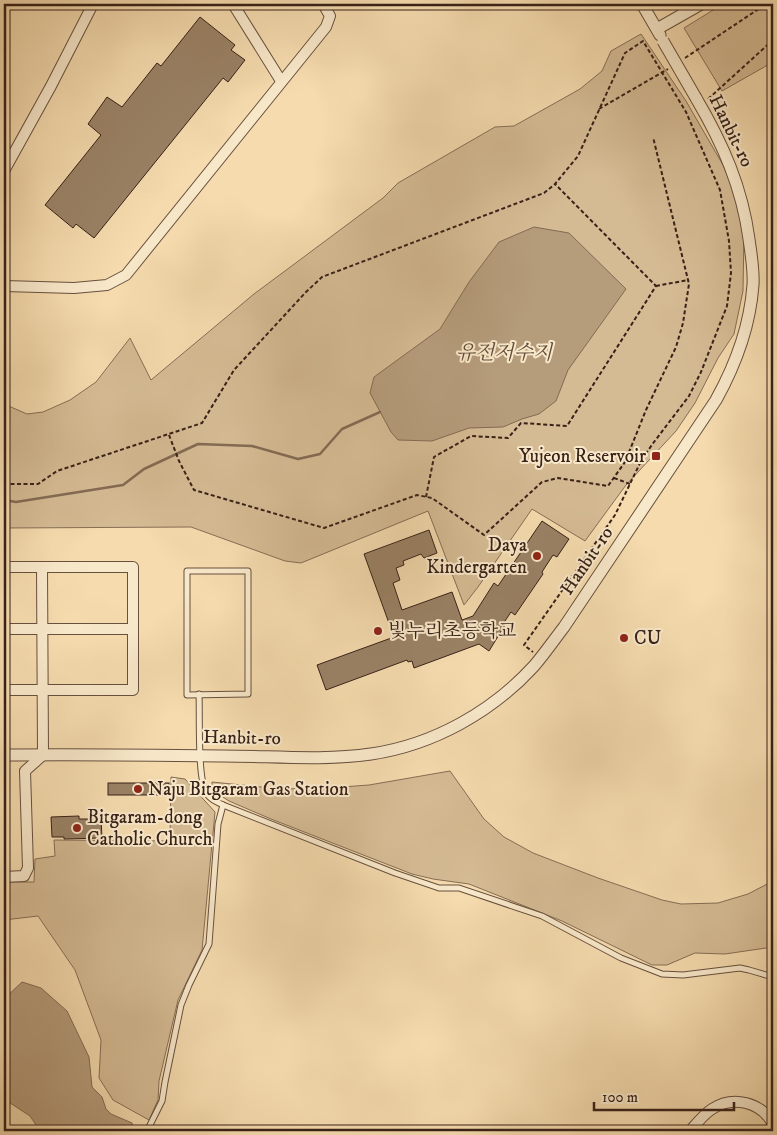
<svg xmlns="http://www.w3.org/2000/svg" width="777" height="1135" viewBox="0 0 777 1135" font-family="'IM FELL DW Pica','Noto Serif KR',serif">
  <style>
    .green { fill: #d5bb94; stroke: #866e56 }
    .water { fill: #b59c7b; stroke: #836b53 }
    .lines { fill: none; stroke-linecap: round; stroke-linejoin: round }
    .stream { stroke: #836b53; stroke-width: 2.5 }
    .building { fill: #9a8266; stroke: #382118 }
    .service-casing { stroke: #67503e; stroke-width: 7 }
    .minor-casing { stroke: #67503e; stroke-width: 12 }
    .tertiary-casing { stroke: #67503e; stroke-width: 13 }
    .path { stroke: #382118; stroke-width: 2; stroke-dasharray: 4 2.5; stroke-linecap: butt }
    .service { stroke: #f8e8ca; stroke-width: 5 }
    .minor { stroke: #f8e8ca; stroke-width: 10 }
    .tertiary { stroke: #f8e8ca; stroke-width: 11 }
    .tertiary-bridge-casing { stroke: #67503e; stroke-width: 13; stroke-linecap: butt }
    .tertiary-bridge { stroke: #f8e8ca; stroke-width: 11 }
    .poi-dot { fill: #8f2418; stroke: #f8e8ca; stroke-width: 2 }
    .labels { text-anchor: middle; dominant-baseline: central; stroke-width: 4; stroke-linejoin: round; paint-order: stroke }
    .street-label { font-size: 19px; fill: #382118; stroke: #f8e8ca }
    .poi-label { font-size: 19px; fill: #382118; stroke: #f8e8ca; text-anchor: start }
    .water-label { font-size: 20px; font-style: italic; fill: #644c3b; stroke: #f8e8ca }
  </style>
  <rect width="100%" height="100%" fill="#f5dbae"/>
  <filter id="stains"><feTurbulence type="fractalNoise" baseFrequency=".004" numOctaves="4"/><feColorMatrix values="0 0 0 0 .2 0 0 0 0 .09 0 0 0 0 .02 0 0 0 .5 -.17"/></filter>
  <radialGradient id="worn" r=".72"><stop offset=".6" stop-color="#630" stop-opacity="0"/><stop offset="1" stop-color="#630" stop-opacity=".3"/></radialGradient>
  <g class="green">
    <polygon points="723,4 773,4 773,62 722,91 684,28"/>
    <polygon points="641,34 686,101 723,165 736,196 744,235 743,291 734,334 718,358 695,403 676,431 626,485 585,541 532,509 478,587 464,605 428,511 301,563 285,561 191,527 4,528 4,404 27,414 43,412 70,400 96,382 130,338 151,380 254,294 383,198 398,183 495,127 514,126 580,89 602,71 611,51"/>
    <polygon points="450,771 484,819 504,837 533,853 598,878 662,900 681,904 718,903 748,894 773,881 773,947 725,954 695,953 667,965 652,965 562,921 469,884 433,879 412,874 271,819 229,801 212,790 212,782 281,789 328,788 369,785"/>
    <polygon points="171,777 185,779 215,812 202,950 178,1000 159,1081 158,1100 149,1120 113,1100 99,1078 101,1040 75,970 38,916 4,920 4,882 34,882 35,859 55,856 54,840 170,841"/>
  </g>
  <g class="water">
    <polygon points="534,227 569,233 626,289 568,370 556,401 539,414 522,419 503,427 469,428 432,441 398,440 391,432 370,393 374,377 440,329 469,282 499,242"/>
    <polygon points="22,982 41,988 67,1011 89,1057 92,1087 102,1097 106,1109 111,1114 132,1123 134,1131 40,1131 30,1116 4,1099 4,999"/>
  </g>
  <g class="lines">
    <polyline class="stream" points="4,500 16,502 123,485 144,469 198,444 252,446 298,459 320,454 342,429 380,412"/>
  </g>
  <g class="building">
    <polygon points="200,17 235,45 231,50 245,60 228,82 223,78 94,238 76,224 73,228 45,205 101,135 88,124 107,97 122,107 157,63 161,66"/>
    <polygon points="542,521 569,539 557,557 553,555 542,572 543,574 515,615 511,612 503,624 505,625 489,651 479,644 414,668 412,661 408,662 407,660 326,690 317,665 394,637 364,554 429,530 437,553 424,558 421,554 403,561 404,565 396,568 400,580 393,583 402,610 452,592 462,620 473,616 494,583 498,586"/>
    <rect x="108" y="783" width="61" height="12"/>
    <polygon points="79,816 79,819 101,819 102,838 64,839 64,837 52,837 51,817"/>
  </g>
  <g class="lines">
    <g class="service-casing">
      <g id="service">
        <polygon points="187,571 248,571 248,694 187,695"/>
        <path d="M199,694C200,713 197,782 207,794C211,800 217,802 223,805L395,873L439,888H459L542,916L621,958L662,974L683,975L740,968L749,970L773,977"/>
        <polyline points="147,1131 162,1101 165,1082 181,1005 189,985 209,944 218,824 223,805"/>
      </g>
    </g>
    <g class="minor-casing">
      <g id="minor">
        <polyline points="233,4 281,81"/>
        <polyline points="4,171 51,86 93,4"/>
        <polyline points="4,286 74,288 107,285 126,275 326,27 330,16 323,4"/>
        <polyline points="4,567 133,567 133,690 4,690"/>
        <polyline points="4,629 133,629"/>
        <polyline points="4,877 24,876 28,868 25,771 43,755 42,567"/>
        <path d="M690,1131C696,1124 704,1114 712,1109C733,1095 761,1102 773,1124"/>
      </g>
    </g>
    <g class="tertiary-casing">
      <g id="tertiary">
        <polyline points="642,4 660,35"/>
        <polyline points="657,29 701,4"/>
        <path d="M4,755C77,754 150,755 223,756C272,756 322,761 371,754C433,745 492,712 534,666C545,653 554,640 564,627L716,400C736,364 750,326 753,285C754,270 751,254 749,239C742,187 723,144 696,98"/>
      </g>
    </g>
    <g class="path">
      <polyline points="685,58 766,4"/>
      <polyline points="708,99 773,40"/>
      <polyline points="599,109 668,69"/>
      <polyline points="656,286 688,280"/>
      <polyline points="169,435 179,461 194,490 324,528 417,495 432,498 484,535 542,482 558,478 608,486 625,462 646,410 676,347 683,323 689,284 653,137"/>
      <polyline points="614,478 630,484"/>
      <polyline points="4,484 38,484 57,471 202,423 234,370 306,292 322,277 544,193 555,184 578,156 625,53 643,41 686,112 720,190 729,241 731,273 727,306 701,372 689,396 654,442 642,459 615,515 524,645 533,652"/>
      <polyline points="426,497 434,457 471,436 508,438 521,423 567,426 656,286 555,184"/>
    </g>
    <use href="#service" class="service"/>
    <use href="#minor" class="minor"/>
    <use href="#tertiary" class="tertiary"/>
    <g class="tertiary-bridge-casing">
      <polyline id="tertiary-bridge" points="663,41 696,98"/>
    </g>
    <use href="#tertiary-bridge" class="tertiary-bridge"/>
  </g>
  <g class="poi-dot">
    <rect x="651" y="451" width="10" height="10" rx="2.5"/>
    <circle cx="537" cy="556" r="5"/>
    <circle cx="378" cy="631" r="5"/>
    <circle cx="624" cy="638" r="5"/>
    <circle cx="138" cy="789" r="5"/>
    <circle cx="77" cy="828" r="5"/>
  </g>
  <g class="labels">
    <g class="street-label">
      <text transform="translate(731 131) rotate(64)">Hanbit-ro</text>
      <text transform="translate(587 561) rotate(-56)">Hanbit-ro</text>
      <text transform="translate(242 738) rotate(1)">Hanbit-ro</text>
    </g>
    <g class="poi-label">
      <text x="646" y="456" text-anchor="end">Yujeon Reservoir</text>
      <text x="527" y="545" text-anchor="end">Daya<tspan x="527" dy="22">Kindergarten</tspan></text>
      <text x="388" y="631">빛누리초등학교</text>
      <text x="634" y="638">CU</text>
      <text x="148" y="789">Naju Bitgaram Gas Station</text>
      <text x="87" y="817">Bitgaram-dong<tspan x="87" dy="22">Catholic Church</tspan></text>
    </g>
    <g class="water-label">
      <text x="504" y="353">유전저수지</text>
    </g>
  </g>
  <rect width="777" height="1135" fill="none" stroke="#f5dbae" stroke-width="20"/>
  <rect x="5" y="5" width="767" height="1125" fill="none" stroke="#382118" stroke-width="2.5"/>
  <rect x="10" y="10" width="757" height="1115" fill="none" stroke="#382118"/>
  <path d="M594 1102v8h140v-8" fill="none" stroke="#382118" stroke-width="2.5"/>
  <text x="602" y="1102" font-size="15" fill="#382118" stroke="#f8e8ca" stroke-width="4" paint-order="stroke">100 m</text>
  <rect width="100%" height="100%" filter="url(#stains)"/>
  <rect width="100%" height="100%" fill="url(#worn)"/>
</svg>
